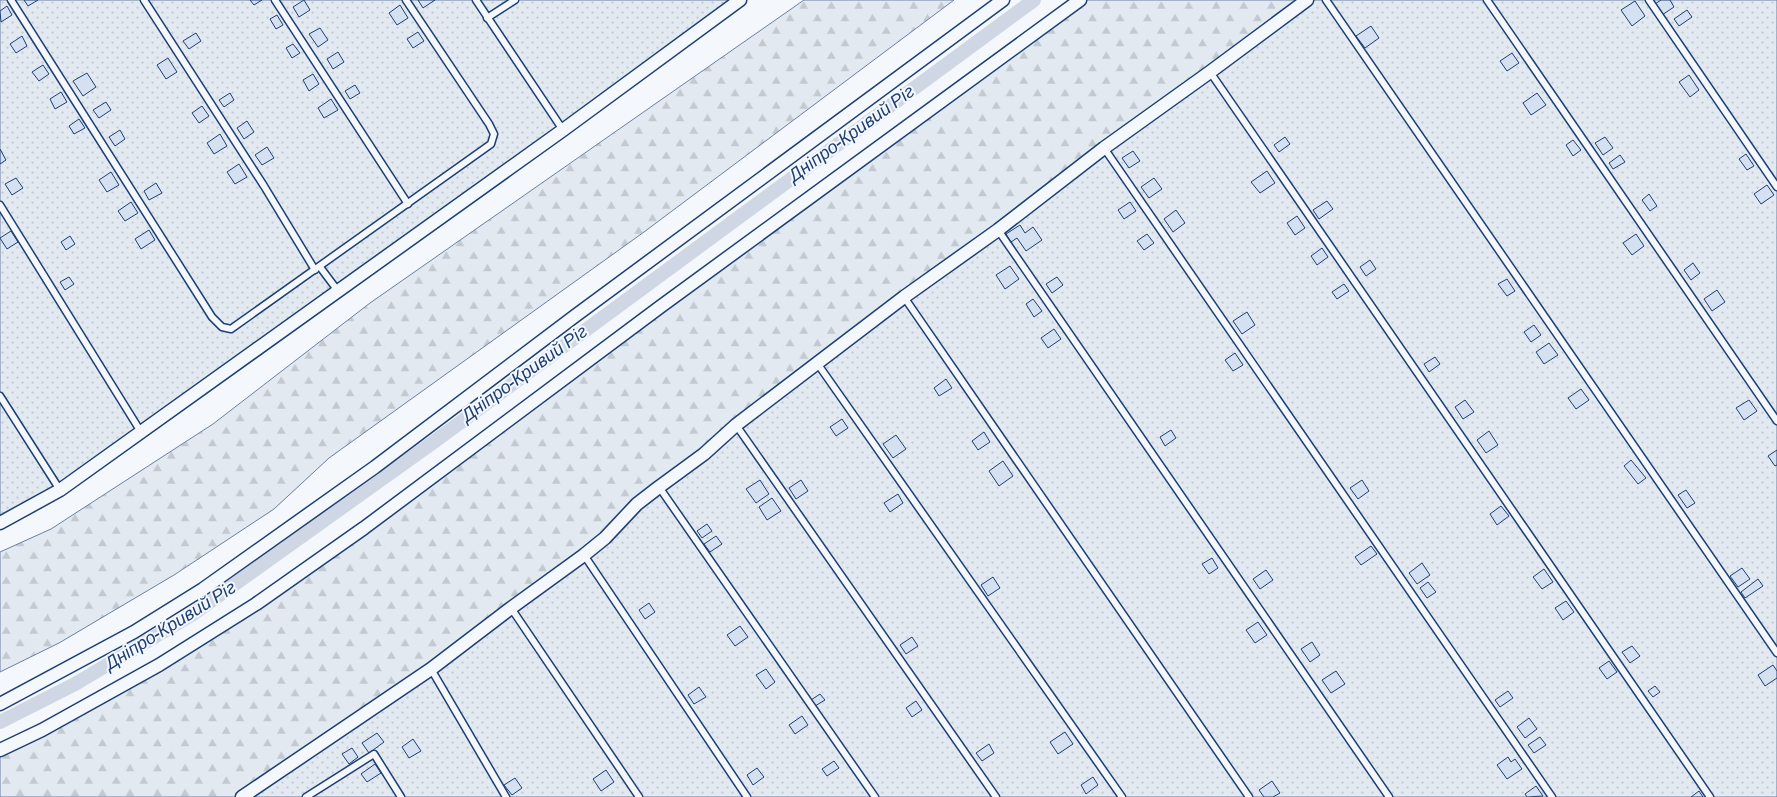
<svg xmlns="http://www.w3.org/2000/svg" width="1777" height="797" viewBox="0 0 1777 797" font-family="'Archivo Narrow',sans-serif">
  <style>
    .forest { fill: url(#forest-firs); stroke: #687fa3 }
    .garden { fill: url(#garden-dots); stroke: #687fa3 }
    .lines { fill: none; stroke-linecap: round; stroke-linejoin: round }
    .canal { stroke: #cfd7e4; stroke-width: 14 }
    .building { fill: #d5e0f0; stroke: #1d3f73 }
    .lane-casing { stroke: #1d3f73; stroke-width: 9 }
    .street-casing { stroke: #1d3f73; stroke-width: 15 }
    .lane { stroke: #f4f7fb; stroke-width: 6 }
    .street { stroke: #f4f7fb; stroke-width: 12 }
    .labels { text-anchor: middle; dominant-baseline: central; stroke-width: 4; stroke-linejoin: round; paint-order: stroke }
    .water-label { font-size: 18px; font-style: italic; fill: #1d3f73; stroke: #f4f7fb }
  </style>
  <defs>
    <pattern id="forest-firs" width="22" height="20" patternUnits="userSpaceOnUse" patternTransform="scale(1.25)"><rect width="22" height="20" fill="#e3e9f0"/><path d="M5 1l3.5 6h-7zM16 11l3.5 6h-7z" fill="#c2c9d1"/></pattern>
    <pattern id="garden-dots" width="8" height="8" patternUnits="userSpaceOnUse" patternTransform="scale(1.25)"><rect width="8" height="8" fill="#e3e9f0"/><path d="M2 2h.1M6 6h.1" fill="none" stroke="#c2c9d1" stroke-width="1.8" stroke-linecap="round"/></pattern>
  </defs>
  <rect width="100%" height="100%" fill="#f4f7fb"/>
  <g class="forest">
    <polygon points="804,0 954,0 644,232 329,458 274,509 174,575 59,643 0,672 0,552 51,529 213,424 370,303"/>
    <polygon points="1080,0 1307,0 605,538 242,797 0,797 0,750 256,604"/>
  </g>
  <g class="garden">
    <polygon points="0,0 740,0 101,460 0,523"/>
    <polygon points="1307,0 1777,0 1777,797 242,797 431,669 637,504"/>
  </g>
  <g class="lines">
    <polyline class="canal" points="0,722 75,684 193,614 435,441 1034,0"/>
  </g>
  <g class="building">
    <polygon points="24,0 38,0 28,6"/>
    <polygon points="250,0 262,0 254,5"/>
    <polygon points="304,0 310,10 299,17 293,7"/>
    <polygon points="418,0 435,0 423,8"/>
    <polygon points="1661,0 1670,0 1674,7 1662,15 1655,4"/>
    <polygon points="1635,1 1645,16 1632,26 1621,10"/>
    <polygon points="400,5 408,18 397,25 389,13"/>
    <polygon points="7,6 12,15 1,22 0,11"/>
    <polygon points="1687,10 1692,17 1679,26 1674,19"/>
    <polygon points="277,15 283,25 276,29 270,19"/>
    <polygon points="1371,26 1379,38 1365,48 1356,36"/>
    <polygon points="320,28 328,40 318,47 309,34"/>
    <polygon points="418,32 424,41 413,48 407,39"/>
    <polygon points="196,33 201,41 189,49 183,41"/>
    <polygon points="22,36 27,46 16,53 10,44"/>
    <polygon points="293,44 300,53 292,58 286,48"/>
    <polygon points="338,52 344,62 333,69 327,59"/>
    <polygon points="1512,53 1519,63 1507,71 1500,61"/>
    <polygon points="168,58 177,72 166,79 157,65"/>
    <polygon points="43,65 49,74 39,81 32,72"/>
    <polygon points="87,73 96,87 83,96 73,81"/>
    <polygon points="313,74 319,84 309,91 303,80"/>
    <polygon points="1689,75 1699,90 1690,97 1679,82"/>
    <polygon points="355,85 360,93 350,99 345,91"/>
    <polygon points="61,92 67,102 55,109 50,99"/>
    <polygon points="230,93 234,100 224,107 219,100"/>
    <polygon points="1537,93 1546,105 1531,115 1523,103"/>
    <polygon points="331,99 338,110 324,118 318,108"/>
    <polygon points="106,102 111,110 99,118 93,110"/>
    <polygon points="202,106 209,116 199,123 192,113"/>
    <polygon points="79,119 85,128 74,134 69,126"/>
    <polygon points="247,121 254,132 244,139 237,128"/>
    <polygon points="120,130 125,139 115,146 109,137"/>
    <polygon points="220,134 227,146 214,154 207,143"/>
    <polygon points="1285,137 1290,144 1279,152 1274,145"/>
    <polygon points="1605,137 1613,148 1603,155 1595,143"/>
    <polygon points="1573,140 1581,150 1573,156 1566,145"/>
    <polygon points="267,147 274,158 262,165 255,155"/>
    <polygon points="0,149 6,160 0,164"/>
    <polygon points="1133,151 1140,161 1129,168 1122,158"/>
    <polygon points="1746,154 1754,166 1747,170 1739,159"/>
    <polygon points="1620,155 1625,162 1613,169 1609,163"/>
    <polygon points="239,164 247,177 235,184 227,172"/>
    <polygon points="1267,171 1275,183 1260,193 1251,182"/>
    <polygon points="111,172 119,185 107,192 99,180"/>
    <polygon points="16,178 23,188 12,195 5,184"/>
    <polygon points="1154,178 1162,189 1149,198 1141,187"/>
    <polygon points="156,183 162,193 149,200 144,191"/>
    <polygon points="1767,185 1774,195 1761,204 1754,194"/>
    <polygon points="1649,194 1657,206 1650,211 1642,200"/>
    <polygon points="1327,201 1333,209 1319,219 1313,210"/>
    <polygon points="131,202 138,213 125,221 118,211"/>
    <polygon points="1130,202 1136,211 1124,219 1118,210"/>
    <polygon points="1176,210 1185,223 1173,232 1164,219"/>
    <polygon points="1297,216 1305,228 1295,235 1287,223"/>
    <polygon points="1020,225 1025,233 1033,227 1042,240 1026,251 1017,238 1011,242 1006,234"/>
    <polygon points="149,230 155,240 141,249 135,239"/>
    <polygon points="11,231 18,242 7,249 0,238"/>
    <polygon points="1147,234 1154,243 1144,250 1137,241"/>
    <polygon points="1636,234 1644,246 1632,255 1623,243"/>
    <polygon points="70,236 75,244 66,250 61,242"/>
    <polygon points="1322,248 1328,257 1317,265 1311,256"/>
    <polygon points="1370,260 1376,269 1366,276 1360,267"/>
    <polygon points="1693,263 1700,273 1691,280 1684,270"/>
    <polygon points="1010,266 1019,279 1005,289 996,275"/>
    <polygon points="69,277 74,284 65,290 60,282"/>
    <polygon points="1057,277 1063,285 1052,293 1046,284"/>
    <polygon points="1507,279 1515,291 1507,296 1498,284"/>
    <polygon points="1344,284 1349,291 1337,299 1332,292"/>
    <polygon points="1717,290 1725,302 1712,311 1704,299"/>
    <polygon points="1033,299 1042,311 1034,317 1026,304"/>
    <polygon points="1247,312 1255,325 1242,334 1233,321"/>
    <polygon points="1534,325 1541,335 1531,342 1524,332"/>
    <polygon points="1054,329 1061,339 1048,348 1041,338"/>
    <polygon points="1549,343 1558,355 1544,364 1536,352"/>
    <polygon points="1235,353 1243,365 1233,371 1225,360"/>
    <polygon points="1435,357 1440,364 1429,372 1424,364"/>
    <polygon points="946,379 952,388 939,396 934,388"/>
    <polygon points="1581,389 1589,400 1576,409 1568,398"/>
    <polygon points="1465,400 1474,412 1463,419 1455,407"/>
    <polygon points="1749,400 1757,411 1744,420 1736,408"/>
    <polygon points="842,419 848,428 836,436 830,427"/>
    <polygon points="1171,430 1176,438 1165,446 1160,437"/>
    <polygon points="1489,431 1498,445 1486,453 1477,440"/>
    <polygon points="984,432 990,442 978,450 972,441"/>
    <polygon points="896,435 906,449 893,458 883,444"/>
    <polygon points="1777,450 1777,465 1775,466 1768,456"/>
    <polygon points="1631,460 1646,478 1638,484 1624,466"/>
    <polygon points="1003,461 1013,476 999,486 989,471"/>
    <polygon points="760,480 769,494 756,503 746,489"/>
    <polygon points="801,480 808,491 796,499 789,488"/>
    <polygon points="1362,480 1369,491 1358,499 1350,488"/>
    <polygon points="1686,490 1695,503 1687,508 1678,495"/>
    <polygon points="898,494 903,503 890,512 884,503"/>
    <polygon points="772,498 781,511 767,520 759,507"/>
    <polygon points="1501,506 1509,516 1497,525 1490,514"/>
    <polygon points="707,524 712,531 702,538 697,531"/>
    <polygon points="716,536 722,544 710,552 704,544"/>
    <polygon points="1371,546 1377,554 1361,565 1355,557"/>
    <polygon points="1212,558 1218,568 1209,574 1202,564"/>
    <polygon points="1422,563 1430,575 1417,584 1409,573"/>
    <polygon points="1742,568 1750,579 1738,587 1730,576"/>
    <polygon points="1544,569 1553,582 1542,589 1533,577"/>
    <polygon points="1266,570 1273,580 1260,589 1253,579"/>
    <polygon points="993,577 1000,588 988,596 981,585"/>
    <polygon points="1758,579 1763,586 1745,598 1741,592"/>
    <polygon points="1428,582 1436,592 1427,598 1420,588"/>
    <polygon points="1566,601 1574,612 1563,620 1555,608"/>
    <polygon points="649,603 655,612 645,619 639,610"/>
    <polygon points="1258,622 1267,635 1255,643 1246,630"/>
    <polygon points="740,626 748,637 735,646 727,635"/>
    <polygon points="912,637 918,646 906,654 900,645"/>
    <polygon points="1312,642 1320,655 1310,662 1301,649"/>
    <polygon points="1632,646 1640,656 1630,663 1622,652"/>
    <polygon points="1609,661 1617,672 1607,679 1599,668"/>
    <polygon points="1773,665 1777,671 1777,678 1765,686 1758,675"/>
    <polygon points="766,669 775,682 766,689 756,675"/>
    <polygon points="1336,671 1345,684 1331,693 1322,680"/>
    <polygon points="1655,686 1660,692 1653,697 1648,691"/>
    <polygon points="699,687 706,697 694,704 688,695"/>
    <polygon points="1508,691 1513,698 1500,707 1495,700"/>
    <polygon points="820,694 825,700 815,706 811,700"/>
    <polygon points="916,701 922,710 912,717 906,708"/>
    <polygon points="802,716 808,725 795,734 789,725"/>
    <polygon points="1529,718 1537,729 1525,738 1517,727"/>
    <polygon points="1065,732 1073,744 1058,754 1050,742"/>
    <polygon points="377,733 384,742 369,753 362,743"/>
    <polygon points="1540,737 1546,745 1534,753 1528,745"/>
    <polygon points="413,739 421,751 409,758 402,747"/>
    <polygon points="989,744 994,753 982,761 976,753"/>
    <polygon points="352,748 358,757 349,764 342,754"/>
    <polygon points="1508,757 1511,762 1515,759 1522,769 1507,779 1497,765"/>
    <polygon points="834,761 839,768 827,776 822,769"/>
    <polygon points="375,764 381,773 367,782 361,774"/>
    <polygon points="757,768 764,777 753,785 747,775"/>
    <polygon points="606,770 614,782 601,791 593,779"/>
    <polygon points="1093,777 1098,785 1086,794 1081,785"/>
    <polygon points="515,778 522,788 512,795 504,785"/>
    <polygon points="1272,781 1280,793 1273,797 1264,797 1259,790"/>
    <polygon points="1536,786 1543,796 1527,797 1525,794"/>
    <polygon points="1699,791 1703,797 1691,797"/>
  </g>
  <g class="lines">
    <g class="lane-casing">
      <g id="lane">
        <polyline points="11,0 212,317 222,327 231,329 491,144 494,134 489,124 406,0"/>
        <polyline points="144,0 264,186 315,270"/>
        <polyline points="275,0 408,204"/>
        <polyline points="476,0 563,130"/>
        <polyline points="1326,0 1777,653"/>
        <polyline points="1487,0 1777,421"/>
        <polyline points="1649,0 1777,187"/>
        <polyline points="487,18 515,0"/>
        <polyline points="1210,72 1710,797"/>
        <polyline points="1104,148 1552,797"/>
        <polyline points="0,205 141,432"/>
        <polyline points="998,230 1389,797"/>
        <polyline points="320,267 338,291"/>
        <polyline points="904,297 1249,797"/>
        <polyline points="817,363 1122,797"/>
        <polyline points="0,396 60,490"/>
        <polyline points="736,425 996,797"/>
        <polyline points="659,487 875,797"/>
        <polyline points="584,555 747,797"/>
        <polyline points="511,608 639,797"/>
        <polyline points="431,669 506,797"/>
        <polyline points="306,797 374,754 401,797"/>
      </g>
    </g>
    <g class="street-casing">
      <g id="street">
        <polyline points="0,523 60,490 563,130 740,0"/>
        <polyline points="0,704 134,632 203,589 375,467 575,316 1003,0"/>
        <polyline points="0,750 42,730 159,665 256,604 364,528 660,307 1080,0"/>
        <polyline points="242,797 431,669 511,608 584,555 605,538 637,504 659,487 704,454 736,425 904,297 998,230 1104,148 1210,72 1307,0"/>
      </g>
    </g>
    <use href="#lane" class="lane"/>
    <use href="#street" class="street"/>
  </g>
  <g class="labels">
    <g class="water-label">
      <text transform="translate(851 133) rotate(-36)">Дніпро-Кривий Ріг</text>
      <text transform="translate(524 373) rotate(-36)">Дніпро-Кривий Ріг</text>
      <text transform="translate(170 625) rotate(-32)">Дніпро-Кривий Ріг</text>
    </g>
  </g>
</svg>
